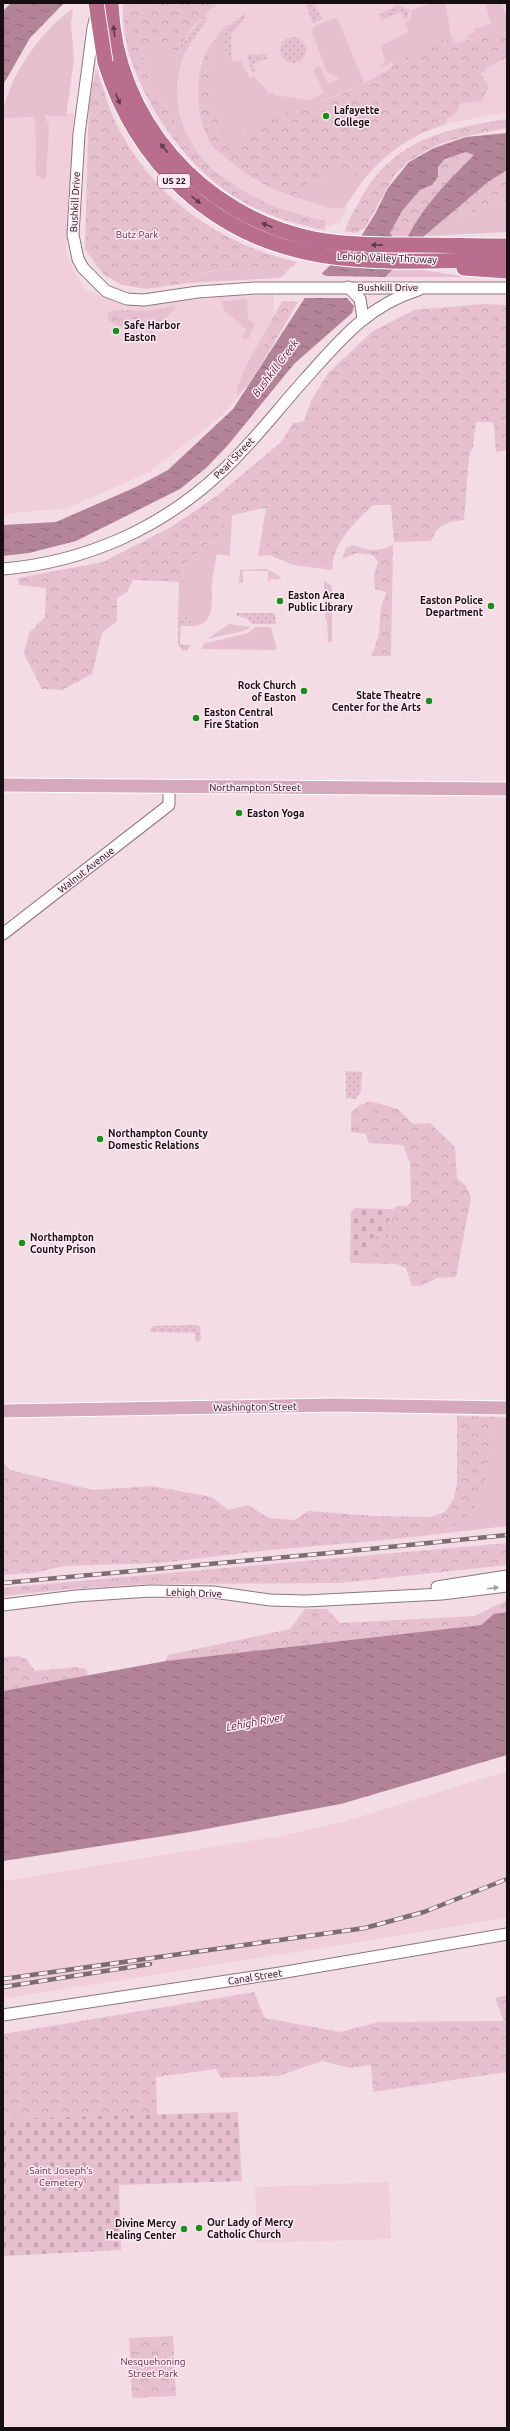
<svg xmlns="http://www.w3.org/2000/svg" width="510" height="2431" viewBox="0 0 510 2431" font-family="Ubuntu,sans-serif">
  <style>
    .built { fill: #f0cfdb }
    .grass { fill: #e7c0cf }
    .forest { fill: url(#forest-crowns) }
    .cemetery { fill: url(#cemetery-stones) }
    .garden { fill: url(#garden-dots) }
    .water { fill: url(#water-ripples); fill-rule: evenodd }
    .pier { fill: #f4dce5 }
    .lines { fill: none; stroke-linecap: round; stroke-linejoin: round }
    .secondary-casing { stroke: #8c767f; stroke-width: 13 }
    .primary-casing { stroke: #fff; stroke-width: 15 }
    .highway-casing { stroke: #fff; stroke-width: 17 }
    .secondary { stroke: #fff; stroke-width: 11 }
    .primary { stroke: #d5a8bb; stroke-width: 13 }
    .highway { stroke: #b96e8e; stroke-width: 15 }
    .rail-casing { stroke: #7c6d73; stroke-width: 4.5 }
    .rail { stroke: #feeaf2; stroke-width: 3; stroke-dasharray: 9; stroke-linecap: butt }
    .highway-bridge-casing { stroke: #fff; stroke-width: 17; stroke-linecap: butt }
    .highway-bridge { stroke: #b96e8e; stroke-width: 15 }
    .oneway { fill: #5f3949 }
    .oneway2 { fill: #a29fa0 }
    .poi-dot { fill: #178f1b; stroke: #feeaf2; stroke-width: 1.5 }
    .labels { text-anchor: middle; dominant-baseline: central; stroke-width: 3; stroke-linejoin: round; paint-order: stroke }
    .shield { fill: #feeaf2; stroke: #5c5054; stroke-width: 1 }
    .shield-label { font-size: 9px; font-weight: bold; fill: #160e11 }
    .poi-label { font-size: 10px; font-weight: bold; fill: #160e11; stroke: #feeaf2; text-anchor: start }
    .street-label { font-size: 10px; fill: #160e11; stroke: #feeaf2 }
    .park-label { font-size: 10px; fill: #672a47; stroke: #feeaf2 }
    .water-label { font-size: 11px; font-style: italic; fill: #591d3a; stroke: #feeaf2 }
  </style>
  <defs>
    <pattern id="forest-crowns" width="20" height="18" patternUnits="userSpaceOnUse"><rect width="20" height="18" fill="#e7c0cf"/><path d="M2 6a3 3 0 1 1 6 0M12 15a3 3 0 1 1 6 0" fill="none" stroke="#c5a4b1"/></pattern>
    <pattern id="cemetery-stones" width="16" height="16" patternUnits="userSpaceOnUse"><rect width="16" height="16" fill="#e7c0cf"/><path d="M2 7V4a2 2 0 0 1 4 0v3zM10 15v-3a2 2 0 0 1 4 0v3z" fill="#c5a4b1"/></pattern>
    <pattern id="garden-dots" width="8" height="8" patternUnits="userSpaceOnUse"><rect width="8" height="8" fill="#e7c0cf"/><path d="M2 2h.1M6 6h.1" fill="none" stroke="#c5a4b1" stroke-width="1.8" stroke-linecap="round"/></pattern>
    <pattern id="water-ripples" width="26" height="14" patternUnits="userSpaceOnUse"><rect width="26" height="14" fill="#b38397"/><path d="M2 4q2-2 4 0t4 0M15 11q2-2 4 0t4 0" fill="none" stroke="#916a7a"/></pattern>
  </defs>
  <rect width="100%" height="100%" fill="#f4dce5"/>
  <g class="built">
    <polygon points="128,3 507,3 507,112 446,124 421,133 398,146 374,166 361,183 348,204 341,222 330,226 321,225 281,214 209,171 182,138"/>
    <polygon points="74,113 66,251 75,273 86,290 122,304 136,306 233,296 274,295 274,321 240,395 223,415 149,472 68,508 4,514 3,116"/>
    <polygon points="507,1771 507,1918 3,1999 3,1881 281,1836 346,1821"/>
    <polygon points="389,2182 391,2239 257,2243 255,2187"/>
  </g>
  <g class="grass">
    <polygon points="126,3 164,3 127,11"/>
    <polygon points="433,3 445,3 452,38 409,55 393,66 392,62 382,68 380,67 385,61 381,46 407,33 408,30 405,22 410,20 412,10"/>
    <polygon points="485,3 502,3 507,20 507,31 489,36 467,39 469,34 475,32 474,29 491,24"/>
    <path d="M73,9L71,23L74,59L66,117L44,115L49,126L46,178L42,179L36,175L35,117L3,118C3,84 44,26 73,9Z"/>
    <path d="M337,17L364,83C345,91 326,100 307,107C287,114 251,119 241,141H229C211,112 206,84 213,51L210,45L223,29L227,57L232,62L241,61L250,79L254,76L268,92L274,93V95L308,100L324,93L313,69L320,66L328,84L339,79L327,72L312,33L313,27Z"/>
    <path d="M157,45L185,52C171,84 176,123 197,151C201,158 209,163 212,169L197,154L152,86L142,52L143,46Z"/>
    <polygon points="344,167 352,171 361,183 344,207 335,209 294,197 305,184 327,177"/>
    <path d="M507,201V232L427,236L426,234L442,219C463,224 483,202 507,201Z"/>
    <path d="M297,262L282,277L278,278L187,283C208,262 259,272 286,272Z"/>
    <polygon points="393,269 422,270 468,277 387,277"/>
    <polygon points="247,299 248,319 255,323 249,338 244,339 241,337 247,330 224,310 222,301"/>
    <polygon points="177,306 150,334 134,318 143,311"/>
    <path d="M268,327L263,350L268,353L248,385L237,395C236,379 260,342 268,327Z"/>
    <polygon points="266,508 273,509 266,536 289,561 333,561 332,570 293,565 269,555 258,556"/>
    <path d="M232,515L230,556L217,554C215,564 213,573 212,582C211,598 217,624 194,626L189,618H178L179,582L183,581L182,567L207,544L220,537L229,516Z"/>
    <polygon points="266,569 278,575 281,579 270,579 268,583 268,571 243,571 243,583 239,583 240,570"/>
    <polygon points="324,581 332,586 332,642 328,642 327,619 325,619"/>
    <polygon points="229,624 251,627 244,631 207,639"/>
    <polygon points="255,627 271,627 277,650 201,649 205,642 207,643 248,633"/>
    <polygon points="495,1417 507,1418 507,1526 395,1539 438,1531 485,1479"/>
  </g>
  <g class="forest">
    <path d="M123,3H126L127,11L164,3H217L193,26L178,50L157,45L143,46L142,52L152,86L197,154L213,170L242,190L275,207L324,221L326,223L325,230C305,226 285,221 266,213C201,187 152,122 130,57C124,40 123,21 123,3Z"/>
    <path d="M507,31V57L487,68L481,74L489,87L481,103L476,101L459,104L457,112L447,119L446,124C411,135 384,154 361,183L352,171L344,167L327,177L305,184L294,197C267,188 246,175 224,156C220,153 213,149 211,144C195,118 193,71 210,45L213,51C206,84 211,112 229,141H241C253,116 282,115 306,107C330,100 357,88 379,75C397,65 412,51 431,43C438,41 446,40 452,38L456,43Z"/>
    <path d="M96,68C103,86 108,107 117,125C151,196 221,245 297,262L281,275C255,271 207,262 187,283L147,289L122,285L104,275L85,249L89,103Z"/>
    <path d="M507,119V128L462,137L437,145L407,162L394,176L365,228L355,233L345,231C349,217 357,206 364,193C399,137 447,129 507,119Z"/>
    <path d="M466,152L474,155C451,178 421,209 408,239L396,241L390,233L402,211L420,190L432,185L438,177V167L446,159Z"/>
    <path d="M507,170V201C483,202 463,224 442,219L488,182Z"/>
    <polygon points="282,301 298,302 268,353 263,350 268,327"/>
    <path d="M483,304L507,305V450L496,452L494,425L492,422H476L473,447L469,456L464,520C445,522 439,524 431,541L394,542L391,505H373C356,522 338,537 333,561H289L267,551L266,536L272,509L264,508L229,516L220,537L207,544L182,567L183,582L133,580L127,592L117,598V621L102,633L92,674L62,690L42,689L24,654L29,633L45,617L46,588L19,585L18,578L103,562L171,527L218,495L281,442L293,423L304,421L311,401L329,372L373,331L414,310Z"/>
    <polygon points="116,310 146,311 141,319 131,319 124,326 118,326 109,320 107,313"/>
    <path d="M393,544L391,656H371C381,635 379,628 381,607C382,601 386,598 386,592L375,589L374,574L378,562L373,555L356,553L342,559L346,548L353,545C366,550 382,553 393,544Z"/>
    <polygon points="370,1101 398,1109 413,1124 430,1123 455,1147 457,1178 466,1186 471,1197 456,1277 437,1278 421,1286 412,1286 406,1268 396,1264 350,1263 350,1257 366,1257 368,1241 374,1236 381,1236 386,1229 387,1221 393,1218 394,1209 397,1206 407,1206 411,1202 410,1162 403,1145 369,1143 366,1134 351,1132 351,1113 358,1106"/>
    <polygon points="457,1416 495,1417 485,1479 472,1514 461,1523 438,1531 395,1539 261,1551 160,1563 64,1566 33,1573 3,1575 3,1462 10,1470 93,1490 152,1486 212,1497 228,1510 248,1505 269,1518 295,1520 308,1511 376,1516 430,1517 445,1512 454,1498 457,1484"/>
    <polygon points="507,1543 507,1565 340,1583 150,1584 70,1589 3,1596 3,1588 11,1587"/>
    <polygon points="507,1600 507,1612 494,1614 481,1625 166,1661 168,1655 290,1629 305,1609 327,1609 340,1623 475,1616"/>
    <polygon points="18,1656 26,1659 35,1671 76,1667 86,1669 88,1676 3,1691 3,1657"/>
    <polygon points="254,1992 265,2018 340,2032 379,2022 504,2021 495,1998 507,1995 507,2072 373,2092 371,2065 350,2068 322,2061 278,2076 221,2078 216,2069 156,2077 157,2115 3,2119 3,2034"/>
    <polygon points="173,2336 176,2396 132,2398 129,2338"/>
  </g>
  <g class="cemetery">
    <polygon points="354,1208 394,1209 393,1218 387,1221 388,1237 374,1236 368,1241 366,1257 350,1257 351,1212"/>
    <polygon points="238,2112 242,2181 119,2185 121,2250 3,2256 3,2119"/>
  </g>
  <g class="garden">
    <polygon points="305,3 315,3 322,19 313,23"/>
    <polygon points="397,5 409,10 407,18 404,20 401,12 381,20 379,15"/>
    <polygon points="244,14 246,16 231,36 232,62 227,57 223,29"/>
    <polygon points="204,15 208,18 185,52 178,50"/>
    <circle cx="293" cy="50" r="13"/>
    <polygon points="266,54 267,59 252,64 255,71 252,72 247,55"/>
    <polygon points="236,613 275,613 276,624 252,624 246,618 237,616"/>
    <polygon points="178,618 189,618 194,626 181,626 180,644 190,645 188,650 182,650 178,645"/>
    <polygon points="346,1071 362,1072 361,1091 356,1099 346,1098"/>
    <polygon points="196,1325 200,1327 201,1339 198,1342 195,1341 195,1333 150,1332 152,1326"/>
  </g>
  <g class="water">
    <polygon points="11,3 64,3 30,38 3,85 3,11"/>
    <path d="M507,133V170L488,182L423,237L352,313L294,364L228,445L206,468L180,489L76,541L29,553L3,556V525L56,522L136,487L168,470L233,409L319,276L362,235L375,214L388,188L409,162L434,148L466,137ZM466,152L474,155C450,179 421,208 407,239L396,241L390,233L402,211L420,190L432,185L438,177V167L445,159Z"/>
    <polygon points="507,1612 507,1755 341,1804 184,1833 3,1861 3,1691 166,1661 481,1625 494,1614"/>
  </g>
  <polygon class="pier" points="319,272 326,276 387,277 352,313 354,306 347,298 301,298"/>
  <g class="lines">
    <g class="secondary-casing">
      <g id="secondary">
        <polyline points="96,16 93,28 79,134 73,235 78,259 83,268 106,291 127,299 144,300 198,292 255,288 507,288"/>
        <polyline points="348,287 360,299 363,318"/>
        <path d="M3,569C85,562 160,529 220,473C252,444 277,410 306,378C340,340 367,306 418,290"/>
        <polyline points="3,934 169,805 169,786"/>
        <polyline points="437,1587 507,1576"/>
        <polyline points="3,1605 76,1596 150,1591 213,1592 270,1600 306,1601 442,1594 507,1586"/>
        <polyline points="3,2015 280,1973 507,1934"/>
      </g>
    </g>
    <g class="primary-casing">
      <g id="primary">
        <polyline points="3,785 507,789"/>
        <polyline points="3,1411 334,1405 507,1408"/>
      </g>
    </g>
    <g class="highway-casing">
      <g id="highway">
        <path d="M111,3C115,119 201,216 314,239C347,245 380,245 413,245C444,245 476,246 507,246"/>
        <path d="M105,62C136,163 213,237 320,255C381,265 445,260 507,260"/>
        <polyline points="464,268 507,271"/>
      </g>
    </g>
    <use href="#secondary" class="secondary"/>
    <use href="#primary" class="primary"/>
    <use href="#highway" class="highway"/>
    <g class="rail-casing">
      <g id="rail">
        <polyline points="3,1583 340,1552 507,1535"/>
        <polyline points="3,1979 365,1928 424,1912 507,1879"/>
        <polyline points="3,1987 150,1964"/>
      </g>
    </g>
    <use href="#rail" class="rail"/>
    <g class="highway-bridge-casing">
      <polyline id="highway-bridge" points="96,3 105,62"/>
    </g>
    <use href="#highway-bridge" class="highway-bridge"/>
  </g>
  <defs><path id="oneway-solid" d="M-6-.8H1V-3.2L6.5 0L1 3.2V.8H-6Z"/></defs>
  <g class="oneway">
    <use href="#oneway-solid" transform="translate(114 31) rotate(-98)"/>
    <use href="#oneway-solid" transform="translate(118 99) rotate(67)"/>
    <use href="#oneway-solid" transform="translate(164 148) rotate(-129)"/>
    <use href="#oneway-solid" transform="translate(196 200) rotate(39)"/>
    <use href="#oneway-solid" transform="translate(267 225) rotate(-159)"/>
    <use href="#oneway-solid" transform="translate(377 245) rotate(-179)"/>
  </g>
  <use class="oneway2" href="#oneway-solid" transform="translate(493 1588) rotate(-7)"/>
  <g class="poi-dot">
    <circle cx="326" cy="116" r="4"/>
    <circle cx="116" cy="331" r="4"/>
    <circle cx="280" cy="601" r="4"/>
    <circle cx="491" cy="606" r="4"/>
    <circle cx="304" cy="691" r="4"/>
    <circle cx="429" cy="701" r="4"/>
    <circle cx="196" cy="718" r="4"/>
    <circle cx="239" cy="813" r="4"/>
    <circle cx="100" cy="1139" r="4"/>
    <circle cx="22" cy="1243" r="4"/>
    <circle cx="199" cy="2228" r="4"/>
    <circle cx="184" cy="2229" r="4"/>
  </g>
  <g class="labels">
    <rect class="shield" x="158" y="174" width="32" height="14" rx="3"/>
    <g class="shield-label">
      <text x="174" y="181">US 22</text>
    </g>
    <g class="poi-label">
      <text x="334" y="110">Lafayette<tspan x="334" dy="12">College</tspan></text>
      <text x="124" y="325">Safe Harbor<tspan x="124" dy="12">Easton</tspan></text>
      <text x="288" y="595">Easton Area<tspan x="288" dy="12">Public Library</tspan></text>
      <text x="483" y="600" text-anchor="end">Easton Police<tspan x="483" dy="12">Department</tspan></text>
      <text x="296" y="685" text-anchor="end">Rock Church<tspan x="296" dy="12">of Easton</tspan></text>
      <text x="421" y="695" text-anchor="end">State Theatre<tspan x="421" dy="12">Center for the Arts</tspan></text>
      <text x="204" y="712">Easton Central<tspan x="204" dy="12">Fire Station</tspan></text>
      <text x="247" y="813">Easton Yoga</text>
      <text x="108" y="1133">Northampton County<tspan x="108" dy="12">Domestic Relations</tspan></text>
      <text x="30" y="1237">Northampton<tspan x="30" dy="12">County Prison</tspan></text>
      <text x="207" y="2222">Our Lady of Mercy<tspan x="207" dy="12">Catholic Church</tspan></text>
      <text x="176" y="2223" text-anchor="end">Divine Mercy<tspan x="176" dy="12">Healing Center</tspan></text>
    </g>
    <g class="street-label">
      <text transform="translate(75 202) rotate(-87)">Bushkill Drive</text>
      <text transform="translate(387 258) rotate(2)">Lehigh Valley Thruway</text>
      <text x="388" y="287">Bushkill Drive</text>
      <text transform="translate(234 458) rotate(-46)">Pearl Street</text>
      <text x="255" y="787">Northampton Street</text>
      <text transform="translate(86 870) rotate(-38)">Walnut Avenue</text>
      <text transform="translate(255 1407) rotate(-1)">Washington Street</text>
      <text transform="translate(194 1593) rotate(2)">Lehigh Drive</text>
      <text transform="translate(255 1977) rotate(-9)">Canal Street</text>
    </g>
    <g class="park-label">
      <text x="137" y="234">Butz Park</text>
      <text x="61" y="2170">Saint Joseph's<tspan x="61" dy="12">Cemetery</tspan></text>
      <text x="153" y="2361">Nesquehoning<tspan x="153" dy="12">Street Park</tspan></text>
    </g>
    <g class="water-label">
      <text transform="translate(275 368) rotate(-53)">Bushkill Creek</text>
      <text transform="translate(255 1722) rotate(-10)">Lehigh River</text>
    </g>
  </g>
  <rect width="510" height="2431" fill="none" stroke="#160e11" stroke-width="8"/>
</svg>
